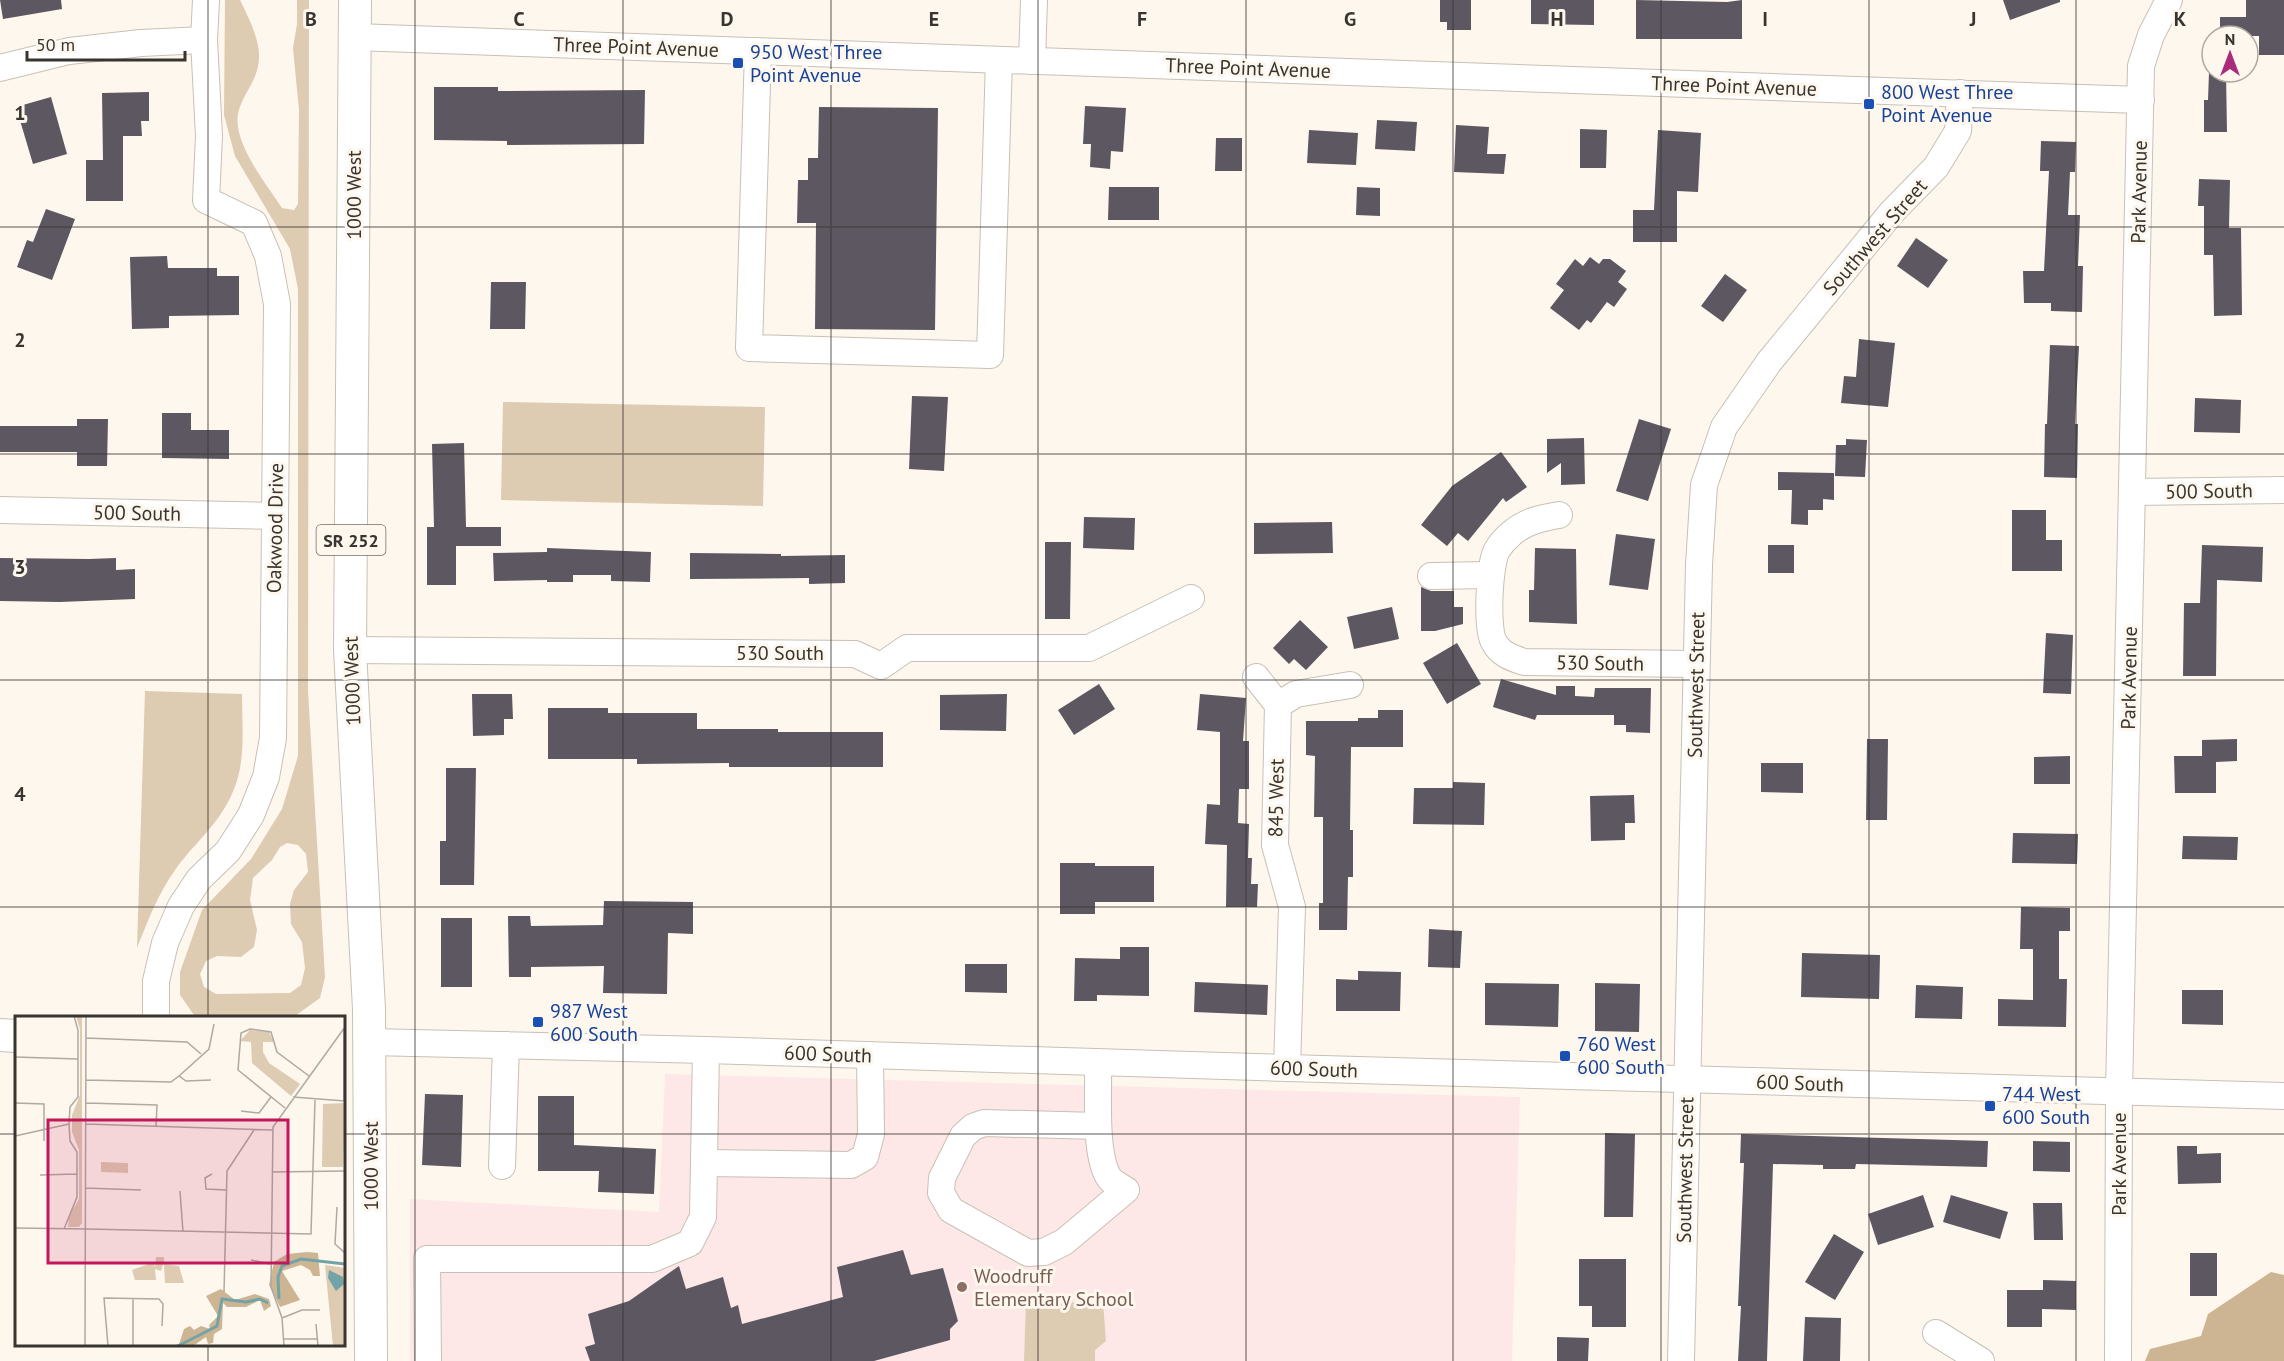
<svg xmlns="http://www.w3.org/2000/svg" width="2284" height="1361" viewBox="0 0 2284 1361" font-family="'PT Sans',sans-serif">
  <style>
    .education { fill: #fee8e7 }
    .green { fill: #ddcbb2; fill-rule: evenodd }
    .forest { fill: #cdb594 }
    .building { fill: #5c5761 }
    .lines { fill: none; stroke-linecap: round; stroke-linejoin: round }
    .minor-casing { stroke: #c8c0b5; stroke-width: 28 }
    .major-casing { stroke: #c8c0b5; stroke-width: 34 }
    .minor { stroke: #fff; stroke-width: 26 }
    .major { stroke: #fff; stroke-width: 32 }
    .grid { fill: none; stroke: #383430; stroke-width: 1.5; stroke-opacity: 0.55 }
    .transit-dot { fill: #1a4fb4; stroke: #fef7ee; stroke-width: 2 }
    .education-dot { fill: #8d6e63; stroke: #fef7ee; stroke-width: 2 }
    .labels { text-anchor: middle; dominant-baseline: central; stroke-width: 6; stroke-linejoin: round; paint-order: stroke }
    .shield { fill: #fef7ee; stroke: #736e69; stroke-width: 1.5 }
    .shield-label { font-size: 18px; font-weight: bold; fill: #383430 }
    .street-label { font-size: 20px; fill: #383430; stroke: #fef7ee }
    .transit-label { font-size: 20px; fill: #164399; stroke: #fef7ee; text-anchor: start }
    .education-label { font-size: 20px; fill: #785e54; stroke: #fef7ee; text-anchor: start }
    .inset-river { fill: none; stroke: #72a3a6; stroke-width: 3 }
    .inset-road { fill: none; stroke: #afa9a2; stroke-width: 1.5 }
    .view { fill: #c2185b; fill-opacity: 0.15; stroke: #c2185b; stroke-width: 3 }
    .inset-edge { fill: none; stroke: #383430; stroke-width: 3 }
    .grid-label { font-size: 20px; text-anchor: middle; font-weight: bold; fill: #383430; stroke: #fef7ee; stroke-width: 6; stroke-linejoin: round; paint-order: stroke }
  </style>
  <rect width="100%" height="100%" fill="#fef7ee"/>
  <polygon class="education" points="665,1074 1520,1097 1512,1361 410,1361 410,1199 659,1212"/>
  <g class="green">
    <path d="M225,0H240C249,19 263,44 258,66C254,88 234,103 238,127C242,154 267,185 282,208L294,210L298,204L299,110L293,48L297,24V0H309L308,691L325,977L320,998L295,1016L194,1015L180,995V972L202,910L251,859L282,809L298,756V289L290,249L235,156L224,115ZM287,843L298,845L306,854L308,872L294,890L290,904L291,924L302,942L305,968L301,985L290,993L216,994L204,987L200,974L206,961L217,956L241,957L254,947L257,930L250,900L253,878L272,860L280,847Z"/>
    <polygon points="503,402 765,407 763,506 501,500"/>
    <path d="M145,691L242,694C242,725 246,760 234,789C221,823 195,842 175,870C158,894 148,920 137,948Z"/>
    <polygon points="1026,1301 1103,1303 1106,1341 1095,1350 1095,1361 1024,1361"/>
  </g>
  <polygon class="forest" points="2271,1272 2284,1275 2284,1361 2145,1361 2150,1349 2201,1336 2208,1314"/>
  <g class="building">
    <polygon points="0,0 61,0 62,9 3,19"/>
    <polygon points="1440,0 1471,0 1471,30 1447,30 1447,22 1440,22"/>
    <polygon points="1531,0 1594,0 1594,25 1531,24"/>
    <polygon points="1636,0 1727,2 1742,0 1742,39 1636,39"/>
    <polygon points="2003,0 2060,0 2060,2 2010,20"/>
    <polygon points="2246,0 2284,0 2284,55 2259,55 2259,36 2220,36 2220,17 2246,17"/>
    <polygon points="2209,72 2226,72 2227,132 2204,132 2204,100 2208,100"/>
    <polygon points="434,87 498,87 498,91 645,90 644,144 507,145 507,141 434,140"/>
    <polygon points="149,92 149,121 141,121 142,136 123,136 123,201 86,201 86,160 103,160 102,93"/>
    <polygon points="51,97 67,154 33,164 16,107"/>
    <polygon points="1085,106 1126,108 1123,152 1111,151 1110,169 1090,167 1091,144 1083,144"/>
    <polygon points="819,107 938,108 935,330 815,329 816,223 797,223 798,180 808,180 808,158 818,158"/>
    <polygon points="1377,120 1417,122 1415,151 1375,149"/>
    <polygon points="1456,125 1489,127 1487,154 1506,154 1504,174 1454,172"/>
    <polygon points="1580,129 1607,130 1606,168 1580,168"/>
    <polygon points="1309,130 1358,133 1356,165 1307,163"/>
    <polygon points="1658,130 1701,133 1698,192 1677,191 1677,242 1633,242 1633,210 1654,210"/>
    <polygon points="1216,138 1242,138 1242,171 1215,171"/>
    <polygon points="2041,141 2076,142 2075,172 2070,172 2068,215 2080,215 2078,266 2083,266 2082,312 2051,311 2051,303 2024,303 2023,271 2044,271 2049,171 2040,171"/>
    <polygon points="2199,179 2230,180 2229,228 2241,228 2242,315 2214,316 2213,255 2204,255 2204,206 2198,206"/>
    <polygon points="1109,187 1159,187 1159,220 1108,220"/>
    <polygon points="1357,187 1380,188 1380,216 1356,215"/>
    <polygon points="46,209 75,219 52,280 17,267 27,240 33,242"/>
    <polygon points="1916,238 1948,260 1928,288 1897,266"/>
    <polygon points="167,256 168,268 217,268 217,276 239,276 239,315 169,316 169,328 132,329 130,257"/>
    <polygon points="1590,257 1599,264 1603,259 1610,259 1626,271 1618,282 1627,289 1614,307 1607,302 1591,323 1587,320 1579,330 1550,308 1564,290 1556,284 1575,259 1583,266"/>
    <polygon points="1725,274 1747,290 1723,322 1701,306"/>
    <polygon points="491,282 526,282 525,329 490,329"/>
    <polygon points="1859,339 1895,343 1888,407 1841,403 1844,376 1856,377"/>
    <polygon points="2050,345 2079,346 2075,424 2078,424 2077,478 2044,477 2045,424 2047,424"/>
    <polygon points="912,396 948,397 944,471 909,469"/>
    <polygon points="2195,398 2241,400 2240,433 2194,432"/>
    <polygon points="162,413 191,413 191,430 229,430 229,459 162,458"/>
    <polygon points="77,419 108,419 107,466 77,466 77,452 0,452 0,426 77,426"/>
    <polygon points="1639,419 1671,429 1648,501 1616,491"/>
    <polygon points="1584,438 1585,484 1561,485 1561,463 1547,473 1547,439"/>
    <polygon points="1846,439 1867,440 1865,477 1835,476 1836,445 1846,445"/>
    <polygon points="464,443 466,527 501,527 501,546 456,546 456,585 427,585 427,527 434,527 432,444"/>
    <polygon points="1501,452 1527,487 1506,502 1503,498 1468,541 1458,533 1447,546 1421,525 1452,486"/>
    <polygon points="1778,472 1834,473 1834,500 1823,499 1823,510 1808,510 1808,525 1791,524 1792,490 1778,490"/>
    <polygon points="2012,510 2046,510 2046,540 2062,540 2062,571 2012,571"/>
    <polygon points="1084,517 1135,518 1134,550 1083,548"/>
    <polygon points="1332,522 1333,553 1254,554 1254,523"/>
    <polygon points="1616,534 1655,539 1648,590 1609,585"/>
    <polygon points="1045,542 1071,542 1070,619 1045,619"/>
    <rect x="1768" y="545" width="26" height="28"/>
    <polygon points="2202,545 2263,547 2262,582 2217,580 2216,676 2183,676 2184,603 2200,603"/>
    <polygon points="547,548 651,552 650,582 611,581 611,575 573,575 573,582 547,582 547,580 494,581 493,553 547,552"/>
    <polygon points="1535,548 1576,549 1577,624 1529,622 1529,590 1534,590"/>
    <polygon points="690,553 781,554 781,556 845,555 845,583 809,584 809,578 690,579"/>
    <polygon points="0,558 89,559 116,558 116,570 135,569 135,599 60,602 0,601"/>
    <polygon points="1421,587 1431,591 1454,591 1454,607 1463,607 1463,624 1435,631 1421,631"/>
    <polygon points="1392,607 1399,639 1354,649 1347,617"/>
    <polygon points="1300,620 1328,647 1306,670 1294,659 1289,664 1273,648"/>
    <polygon points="2046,633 2073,635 2071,694 2043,693"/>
    <polygon points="1457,643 1481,684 1447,704 1423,663"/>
    <polygon points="1501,679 1556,695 1556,686 1575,686 1575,696 1594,697 1595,688 1651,688 1650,733 1626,732 1626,725 1614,725 1614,715 1537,715 1535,720 1493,707"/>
    <polygon points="1099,684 1115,709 1074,735 1058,710"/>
    <polygon points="472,694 512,694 513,719 504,719 504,735 473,736"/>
    <polygon points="1007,694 1006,731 940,730 940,695"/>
    <polygon points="1200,694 1246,698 1243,741 1249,741 1249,789 1239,789 1238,823 1249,824 1248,858 1252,858 1251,884 1258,884 1257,907 1226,907 1227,845 1205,844 1207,804 1220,805 1220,732 1197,730"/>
    <polygon points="548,708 608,708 608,713 697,713 697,729 778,729 778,732 883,732 883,767 729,767 729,763 637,764 637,759 548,759"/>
    <polygon points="1378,710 1403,710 1403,747 1351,747 1350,830 1353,830 1353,877 1348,877 1347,930 1319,930 1319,903 1323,903 1323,817 1314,817 1315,756 1306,755 1306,721 1358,721 1358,718 1378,718"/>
    <polygon points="1867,739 1888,739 1887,820 1866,820"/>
    <polygon points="2237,739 2237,761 2216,762 2216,793 2175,793 2174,756 2202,756 2202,740"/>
    <polygon points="2070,756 2070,784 2034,784 2034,757"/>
    <polygon points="1761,763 1803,763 1803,793 1761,792"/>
    <polygon points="446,768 476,768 474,885 440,885 440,841 446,841"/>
    <polygon points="1453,782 1485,783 1484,825 1413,824 1414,788 1453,788"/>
    <polygon points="1634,795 1635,823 1625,823 1625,840 1591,841 1590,796"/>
    <polygon points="2013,833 2078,834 2077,864 2012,863"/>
    <polygon points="2183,836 2238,837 2237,860 2182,859"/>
    <polygon points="1060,863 1095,863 1095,866 1154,866 1154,902 1095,902 1095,914 1060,914"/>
    <polygon points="604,901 693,902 693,934 668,933 667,994 603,993 604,966 531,967 531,977 509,977 508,916 530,916 531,926 603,925"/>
    <polygon points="2021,907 2070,908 2070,931 2059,931 2059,979 2067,979 2066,1027 1998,1026 1998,999 2033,1000 2033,949 2020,949"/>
    <rect x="441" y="918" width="31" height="69"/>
    <polygon points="1429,929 1462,931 1460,968 1428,967"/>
    <polygon points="1120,947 1149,947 1149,996 1097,995 1097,1001 1074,1001 1075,958 1120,959"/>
    <polygon points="1802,953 1880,955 1879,999 1801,997"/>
    <polygon points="965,964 1007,964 1007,993 965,992"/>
    <polygon points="1358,971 1401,972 1400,1011 1336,1011 1336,979 1358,980"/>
    <polygon points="1195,982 1268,985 1267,1015 1194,1012"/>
    <polygon points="1485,983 1559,984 1558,1027 1485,1025"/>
    <polygon points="1595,983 1640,984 1639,1032 1595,1031"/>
    <polygon points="1916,985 1963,987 1962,1019 1915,1018"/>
    <polygon points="2182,990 2223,990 2223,1025 2182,1024"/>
    <polygon points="425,1094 463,1095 461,1167 422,1165"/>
    <polygon points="538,1096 574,1096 574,1145 656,1149 654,1194 598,1192 599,1171 538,1171"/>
    <polygon points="1605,1133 1635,1134 1633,1217 1604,1217"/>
    <polygon points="1741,1134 1988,1141 1987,1167 1856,1164 1855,1169 1823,1169 1823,1165 1773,1164 1767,1361 1738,1361 1741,1306 1738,1306 1744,1163 1740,1163"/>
    <polygon points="2033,1141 2070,1142 2070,1172 2033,1171"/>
    <polygon points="2177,1146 2197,1146 2197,1154 2221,1153 2221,1183 2178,1184"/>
    <polygon points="1923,1195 1934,1227 1878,1245 1868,1214"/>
    <polygon points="1951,1195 2008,1212 2000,1239 1943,1222"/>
    <polygon points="2033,1203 2062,1203 2063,1240 2034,1240"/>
    <polygon points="1834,1234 1864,1252 1835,1300 1805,1282"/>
    <polygon points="903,1250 911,1275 943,1268 958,1321 950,1329 950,1340 874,1361 590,1361 585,1347 595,1344 588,1314 629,1301 679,1266 686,1289 723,1277 731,1308 738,1305 742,1324 843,1297 837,1267"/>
    <rect x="2190" y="1253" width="27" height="43"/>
    <polygon points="1579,1259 1626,1259 1626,1327 1592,1327 1592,1306 1579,1306"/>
    <polygon points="2043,1280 2076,1281 2076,1310 2042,1309 2042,1327 2007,1327 2007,1290 2043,1290"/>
    <polygon points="1805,1317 1841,1318 1840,1361 1803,1361"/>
    <polygon points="1557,1337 1589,1338 1588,1361 1557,1361"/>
  </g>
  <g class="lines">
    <g class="minor-casing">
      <g id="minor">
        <polyline points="355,37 2141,100"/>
        <polyline points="758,51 749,348 990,355 999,60"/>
        <polyline points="1032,61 1034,0"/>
        <polyline points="0,68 69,51 141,43 204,40"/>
        <polyline points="2133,492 2284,490"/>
        <polyline points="0,510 275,516"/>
        <path d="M1559,515C1542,518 1526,521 1512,533C1507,537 1500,545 1497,550C1489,564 1486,629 1494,642C1500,654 1512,658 1524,662L1696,664"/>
        <polyline points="1431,576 1491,575"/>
        <polyline points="350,650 855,654 881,666 907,648 1089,648 1191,598"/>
        <polyline points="1256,677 1278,705 1275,845 1292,907 1287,1068"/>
        <polyline points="1278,705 1296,694 1350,685"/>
        <polyline points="156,1018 156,981 165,943 181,906 199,879 228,851 251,815 266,777 273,738 277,304 268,256 254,223 206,200 209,136 204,40 206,0"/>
        <polyline points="370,1042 706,1050 1287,1068 2284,1096"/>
        <path d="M1098,1063C1099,1092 1094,1151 1108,1176C1111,1182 1120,1186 1126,1190L1064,1242L1044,1252L1028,1253L951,1210L941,1193L942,1178L963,1136L973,1127L984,1123L1098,1126"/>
        <polyline points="704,1163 851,1165 865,1157 871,1134 870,1055"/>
        <polyline points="502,1166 506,1045"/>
        <polyline points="1936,1333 1981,1361"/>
        <polyline points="428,1361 427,1259 652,1259 690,1243 703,1217 706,1050"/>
        <polyline points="1681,1361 1699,565 1704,485 1724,427 1769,362 1892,212 1936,167 1958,131 1960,93"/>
        <polyline points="2118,1361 2119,1092 2141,66 2151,35 2169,0"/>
      </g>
    </g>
    <g class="major-casing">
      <g id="major">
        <polyline points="355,0 350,650 369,1009 371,1361"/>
        <polyline points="0,1035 16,1036"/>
      </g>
    </g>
    <use href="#minor" class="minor"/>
    <use href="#major" class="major"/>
  </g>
  <path class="grid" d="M208,0V1018M415,0V1361M623,0V1361M831,0V1361M1038,0V1361M1246,0V1361M1453,0V1361M1661,0V1361M1869,0V1361M2076,0V1361M0,227H2284M0,454H2284M0,680H2284M0,907H2284M0,1134H16M344,1134H2284M208,1344V1361"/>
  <g class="transit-dot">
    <rect x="732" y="57" width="12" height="12" rx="3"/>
    <rect x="1863" y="98" width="12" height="12" rx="3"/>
    <rect x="532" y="1016" width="12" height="12" rx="3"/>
    <rect x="1559" y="1050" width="12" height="12" rx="3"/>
    <rect x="1984" y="1100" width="12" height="12" rx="3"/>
  </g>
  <circle class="education-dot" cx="962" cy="1287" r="6"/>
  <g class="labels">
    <rect class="shield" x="316.5" y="525" width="69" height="30" rx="4.5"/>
    <g class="shield-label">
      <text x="351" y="540">SR 252</text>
    </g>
    <g class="street-label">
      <text transform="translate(636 47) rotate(2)">Three Point Avenue</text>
      <text transform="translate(1248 68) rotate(2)">Three Point Avenue</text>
      <text transform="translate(1734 86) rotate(2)">Three Point Avenue</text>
      <text transform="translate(2139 192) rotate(-89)">Park Avenue</text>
      <text transform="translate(354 195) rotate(-90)">1000 West</text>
      <text transform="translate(1875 237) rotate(-49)">Southwest Street</text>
      <text transform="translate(2209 491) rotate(-1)">500 South</text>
      <text transform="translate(137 513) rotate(1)">500 South</text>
      <text transform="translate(275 528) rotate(-89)">Oakwood Drive</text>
      <text x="780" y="653">530 South</text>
      <text transform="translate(1600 663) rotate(1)">530 South</text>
      <text transform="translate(2129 678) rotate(-89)">Park Avenue</text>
      <text transform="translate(352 681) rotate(-92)">1000 West</text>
      <text transform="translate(1696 685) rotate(-89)">Southwest Street</text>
      <text transform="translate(1276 798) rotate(-89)">845 West</text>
      <text transform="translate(828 1054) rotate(2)">600 South</text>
      <text transform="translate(1314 1069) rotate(2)">600 South</text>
      <text transform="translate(1800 1083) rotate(2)">600 South</text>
      <text transform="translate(2119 1164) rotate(-90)">Park Avenue</text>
      <text transform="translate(371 1166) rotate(-90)">1000 West</text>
      <text transform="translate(1685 1170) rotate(-89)">Southwest Street</text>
    </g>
    <g class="transit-label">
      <text x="750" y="52">950 West Three<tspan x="750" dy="23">Point Avenue</tspan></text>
      <text x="1881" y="92">800 West Three<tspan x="1881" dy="23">Point Avenue</tspan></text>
      <text x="550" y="1011">987 West<tspan x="550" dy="23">600 South</tspan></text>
      <text x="1577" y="1044">760 West<tspan x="1577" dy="23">600 South</tspan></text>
      <text x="2002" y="1094">744 West<tspan x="2002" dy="23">600 South</tspan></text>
    </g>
    <g class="education-label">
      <text x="974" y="1276">Woodruff<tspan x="974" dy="23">Elementary School</tspan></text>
    </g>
  </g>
  <g transform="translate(15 1016)">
    <rect width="330" height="330" fill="#fef7ee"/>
    <path d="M61,0H67V207L64,211H53L54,200L64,183V134L57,116V99L65,79V13ZM235,14L254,16L259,26H248V36L254,47L285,68L276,80L237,47L236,26L225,25ZM330,87L328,151H307L308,88ZM86,146L113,147V157L86,156ZM141,241H149V245L146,255L140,253L141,264H120L117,254L139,246L140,252ZM149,248L164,250L169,267H150ZM310,249L330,252V330H318Z" fill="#ddcbb2"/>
    <path d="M292,236L303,237L305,260H298L295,254L286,249L267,255L285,284L265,291L254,269L259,246L272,238ZM206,273L220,284L240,278L254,283L256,290L249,295L245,284L231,291H212L208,287L207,313L199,318L198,327L193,328L191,321L178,330H157L164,328L169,313L175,310L179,314L186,310L195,313L194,309L203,300L191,280Z" fill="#cdb594"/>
    <path d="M314,254L328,261L329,268L321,275L313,262Z" fill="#72a3a6"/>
    <path class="inset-river" d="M264,283L263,261L267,250L286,243L330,248M163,330L202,310L207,283L231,286L245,283L253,287"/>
    <path class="inset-road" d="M71,22L172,26L186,38M0,41L63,43M164,60L194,33L199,8M71,64L156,66L164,60L171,65L196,64M278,81L330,85M329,85V14M0,87L29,88V125M71,87L142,89L141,110M270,92L223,54L226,17L235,13L256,16L262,36L294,60M226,95L244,97L256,81M70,108L258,114M0,120L54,108M257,156L330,155M197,158L190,162L191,173L211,174M25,159L62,158M70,172L126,174M165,175L168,216M322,191L320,228L330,237M0,212L72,213M49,213L62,181V136L55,125L54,108L55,91L63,81V14L59,0M72,213L296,218L300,84M236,244L255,248M209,276L212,155L239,114M267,302L287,294H305M301,308L303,330M269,323H302M70,330L71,0M93,330L89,282L144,283L148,288L147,310M118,330V283M269,330L267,302L256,271L258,111L330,11"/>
    <path class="view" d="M33,104H273V247H33Z"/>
    <rect width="330" height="330" class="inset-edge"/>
  </g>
  <g class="grid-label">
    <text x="311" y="26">B</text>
    <text x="519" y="26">C</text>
    <text x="727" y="26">D</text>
    <text x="934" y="26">E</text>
    <text x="1142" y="26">F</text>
    <text x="1350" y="26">G</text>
    <text x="1557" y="26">H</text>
    <text x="1765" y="26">I</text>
    <text x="1973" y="26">J</text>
    <text x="2180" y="26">K</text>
    <text x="20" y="120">1</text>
    <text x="20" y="347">2</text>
    <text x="20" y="574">3</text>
    <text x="20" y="801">4</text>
  </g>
  <g transform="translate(2230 54)"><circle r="28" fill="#fef7ee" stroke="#afa9a2" stroke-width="1.5"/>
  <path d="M0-4.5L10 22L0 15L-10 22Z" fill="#aa2b7a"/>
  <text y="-9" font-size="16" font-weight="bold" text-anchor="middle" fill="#383430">N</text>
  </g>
  <path d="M27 51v9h158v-9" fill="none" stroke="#383430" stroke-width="3"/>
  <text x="36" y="51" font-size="18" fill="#383430" stroke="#fef7ee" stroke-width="4.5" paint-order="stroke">50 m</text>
</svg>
